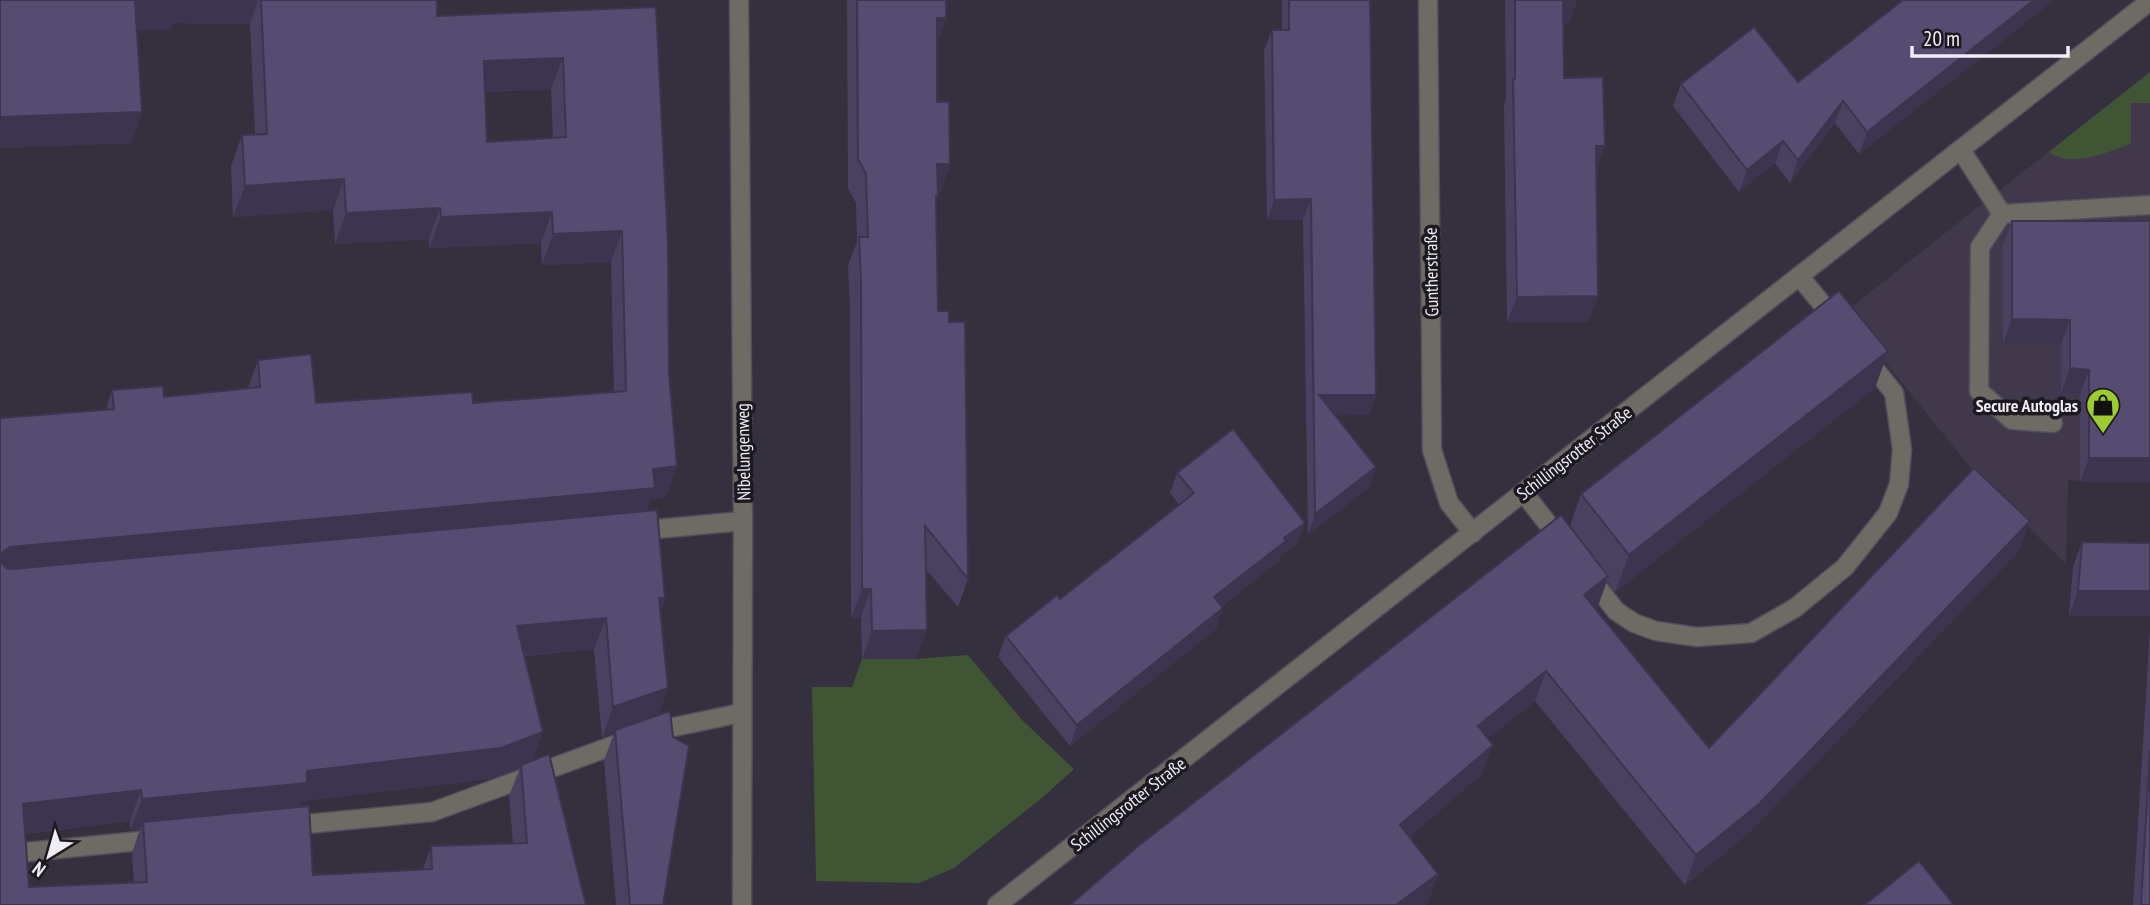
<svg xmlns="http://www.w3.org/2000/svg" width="2150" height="905" viewBox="0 0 2150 905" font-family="'PT Sans Narrow',sans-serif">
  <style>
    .built { fill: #41394b }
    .green { fill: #405534 }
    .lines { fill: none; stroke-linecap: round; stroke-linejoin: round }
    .minor-casing { stroke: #534e5b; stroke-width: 21 }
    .minor { stroke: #6e6a64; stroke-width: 18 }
    .wall { fill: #4a4161; fill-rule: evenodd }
    .shaded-wall { fill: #3c354f }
    .building { fill: #564c71; stroke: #3c354f; stroke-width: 2; fill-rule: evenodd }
    .labels { text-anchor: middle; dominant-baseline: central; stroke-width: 7; stroke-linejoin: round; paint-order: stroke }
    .street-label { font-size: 18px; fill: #f0edf6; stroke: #1c1920 }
    .poi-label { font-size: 18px; font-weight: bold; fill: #f0edf6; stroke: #1c1920; text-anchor: end }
  </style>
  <rect width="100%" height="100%" fill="#35303e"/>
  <polygon class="built" points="2150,72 2150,395 2080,395 2080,481 2068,480 2066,564 1982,482 1845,312"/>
  <g class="green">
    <path d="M2150,72V103H2131V143C2108,153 2071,168 2049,152Z"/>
    <polygon points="968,655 1022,720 1074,769 1043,797 954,868 919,883 816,881 812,687 852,687 862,659 916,659"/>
  </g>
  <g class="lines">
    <g class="minor-casing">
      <g id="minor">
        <polyline points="739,0 743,521 742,905"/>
        <polyline points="1428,0 1432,450 1449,503 1473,533"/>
        <polyline points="1961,150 2002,214 2150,205"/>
        <polyline points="2002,214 1980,247 1979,391 2012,420 2053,423"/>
        <polyline points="1799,276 1837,322"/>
        <polyline points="1523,492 1562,542"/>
        <polyline points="635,531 743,521"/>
        <polyline points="1588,575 1616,611 1634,623 1656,631 1697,637 1751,633 1795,608 1845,567 1888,513 1899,484 1902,449 1894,393 1866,358"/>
        <polyline points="286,826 432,812 650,732 741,713"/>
        <polyline points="27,852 160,839"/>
        <polyline points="997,905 2150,1"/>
      </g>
    </g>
    <use href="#minor" class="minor"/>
  </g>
  <g class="wall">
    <path d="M0,0H437V16L656,7L666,497L651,499L646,511L665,598L661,610L668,688L658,715L663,905H616L604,761L614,733L602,738L594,649L524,656L533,760L586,905H0L106,409L112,390L164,397L248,388L258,360L316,403H473L614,392L611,262L542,265L541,243L429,248V239L335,244L333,210L233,217L231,166L242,135L255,134L250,24L173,23L170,30H137L142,112L131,143L0,148ZM551,89L553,138L487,142L485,92ZM520,768L509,796L513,843L431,846L423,869L313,875L299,807L301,801L490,779ZM130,821V830L140,829L132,853L134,883L29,887L25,834Z"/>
    <polygon points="847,0 946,0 946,18 937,42 937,102 950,164 940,192 938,192 936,200 938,311 949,322 968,579 958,607 925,568 916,659 862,659 861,617 851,618 850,309 848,265 857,242 856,203 848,188"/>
    <polygon points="1282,0 1370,0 1376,395 1369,415 1335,415 1376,467 1369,487 1308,535 1303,220 1267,220 1264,50 1272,30 1282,30"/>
    <polygon points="1505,0 1577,0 1569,23 1563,23 1564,78 1596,170 1598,296 1588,322 1507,322 1504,104 1506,99"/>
    <polygon points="1903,0 2054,0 1859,154 1835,123 1790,183 1775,163 1739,192 1673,106 1681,84 1798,82"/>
    <polygon points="2012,221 2150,221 2150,483 2080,482 2080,394 2061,393 2061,344 2003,344 2003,245"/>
    <polygon points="1888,351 1875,388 1615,592 1607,581 1598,606 1595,608 1709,748 2019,551 1749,833 1685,885 1535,701 1488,738 1482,774 1409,837 1438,874 1427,904 1070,905 1570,526 1581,494"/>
    <polygon points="1177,473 1305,523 1297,543 1280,557 1279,561 1222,606 1223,608 1216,629 1070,746 998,657 1006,636 1060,599 1179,505 1170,493"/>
    <polygon points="2082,542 2150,543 2150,616 2069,616 2073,567"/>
    <polygon points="2150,628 2150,905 2133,905"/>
  </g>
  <g class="shaded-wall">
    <polygon points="135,0 258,0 250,24 173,23 170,30 124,30"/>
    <polygon points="1562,0 1577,0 1569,23 1553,23"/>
    <polygon points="2034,0 2054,0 1859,154 1867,132"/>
    <polygon points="937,18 946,18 935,46"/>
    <polygon points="563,58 551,89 472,92 484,61"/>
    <polygon points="1843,101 1835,123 1790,183 1798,160"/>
    <polygon points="142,112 131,143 0,148 0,117"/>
    <polygon points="1783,141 1775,163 1739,192 1747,170"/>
    <polygon points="1596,146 1605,146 1596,171"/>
    <polygon points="937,164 950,164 940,192 927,193"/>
    <polygon points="344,179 333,210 233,217 245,186"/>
    <polygon points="1311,199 1303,220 1267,220 1274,200"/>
    <polygon points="440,208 429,239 335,244 346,213"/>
    <polygon points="552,212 541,243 429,248 441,217"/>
    <polygon points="622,231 611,262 542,265 553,234"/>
    <polygon points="1598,296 1588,322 1507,322 1517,297"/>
    <polygon points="2012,319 2070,320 2061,344 2003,344"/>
    <polygon points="1888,351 1875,388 1615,592 1629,555"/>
    <polygon points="2070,368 2089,370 2080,394 2061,393"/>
    <polygon points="1319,395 1376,395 1369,415 1314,416"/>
    <polygon points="2089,458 2150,458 2150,483 2080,482"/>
    <polygon points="677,466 666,497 651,499 644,519 0,578 0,556 1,553 10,547"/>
    <polygon points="1376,467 1369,487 1308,535 1315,514"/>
    <polygon points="2030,521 2019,551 1749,833 1685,885 1696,855"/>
    <polygon points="1305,523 1297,543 1280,557 1279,561 1207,617 1214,597"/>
    <polygon points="1608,576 1598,606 1573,625 1584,595"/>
    <polygon points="862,589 871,589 861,617 851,618"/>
    <polygon points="2078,591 2150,591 2150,616 2069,616"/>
    <polygon points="659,598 665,598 654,629"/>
    <polygon points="1223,608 1216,629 1070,746 1077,725"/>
    <polygon points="606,618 594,649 505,657 517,626"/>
    <polygon points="927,630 916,659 862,659 872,631"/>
    <polygon points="1546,671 1535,701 1467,756 1478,726"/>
    <polygon points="668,688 657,719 615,730 614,733 602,738 613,707"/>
    <polygon points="543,732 532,763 521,765 520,768 490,779 301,801 296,814 143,822 140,829 130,830 142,799 307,771"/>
    <polygon points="1493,745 1482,774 1389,855 1400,825"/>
    <polygon points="141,790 130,821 12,835 23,804"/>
    <polygon points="1438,874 1427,904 1425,905 1396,905"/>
  </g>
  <g class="building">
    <polygon points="0,0 135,0 142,112 0,117"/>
    <path d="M261,0H437V16L656,7L668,244L669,373L677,466L653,469L655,488L10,547L1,553L0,560L6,568L12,569L657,510L665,598H659L668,688L613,707L606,618L517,626L543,732L501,748L307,771V783L142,799L141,790L23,804L29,887L147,882L143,822L309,806L313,875L432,869L431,846L527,843L521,765L549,754L586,905H0V418L114,409L112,390L163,386L164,397L260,387L258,360L311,354L316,403L472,392L473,403L626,391L622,231L553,234L552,212L441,217L440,208L346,213L344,179L245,186L242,135L267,134ZM563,58L566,137L487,142L484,61Z"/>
    <polygon points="857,0 946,0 946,18 937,18 937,102 949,102 950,164 937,164 938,196 936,196 938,311 949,311 949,322 965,322 968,579 925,526 927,630 872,631 871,589 862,589 861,281 859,237 868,237 866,174 858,159"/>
    <polygon points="1289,0 1370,0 1376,395 1319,395 1376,467 1315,514 1311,199 1274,200 1272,30 1289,30"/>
    <polygon points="1515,0 1563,0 1564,78 1603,77 1605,146 1596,146 1598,296 1517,297 1513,79 1515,79"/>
    <polygon points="1903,0 2034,0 1867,132 1843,101 1798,160 1783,141 1747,170 1681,84 1754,27 1798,82"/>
    <polygon points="2012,221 2150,221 2150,458 2089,458 2089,370 2070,368 2070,320 2012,319"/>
    <polygon points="1839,291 1888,351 1629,555 1581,494"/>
    <polygon points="1233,429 1305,523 1284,538 1286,541 1214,597 1223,608 1077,725 1006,636 1057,595 1060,599 1194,493 1177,473"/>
    <polygon points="1974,468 2030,521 1760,803 1696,855 1546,671 1478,726 1493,745 1400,825 1438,874 1396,905 1070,905 1137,847 1561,515 1608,576 1584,595 1709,748"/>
    <polygon points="2082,542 2150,543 2150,591 2078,591"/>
    <polygon points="670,711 673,737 689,746 663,905 630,905 615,730"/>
    <polygon points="2150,751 2150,905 2141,905"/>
    <polygon points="1919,861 1954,905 1864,905 1867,903"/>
  </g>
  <defs>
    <g id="shop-pin" transform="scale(1.75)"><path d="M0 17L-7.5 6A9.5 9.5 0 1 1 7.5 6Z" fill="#9ccb32" stroke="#1c1920"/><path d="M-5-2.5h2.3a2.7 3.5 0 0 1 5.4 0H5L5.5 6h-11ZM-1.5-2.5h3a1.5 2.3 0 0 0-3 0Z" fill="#111"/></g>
  </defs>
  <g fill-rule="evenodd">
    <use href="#shop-pin" x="2103" y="405"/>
  </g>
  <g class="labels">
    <g class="street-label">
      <text transform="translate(1431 272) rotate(-91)">Guntherstraße</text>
      <text transform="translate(743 452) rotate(-91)">Nibelungenweg</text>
      <text transform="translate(1574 453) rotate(-38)">Schillingsrotter Straße</text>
      <text transform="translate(1128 804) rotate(-38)">Schillingsrotter Straße</text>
    </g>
    <g class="poi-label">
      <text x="2078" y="405">Secure Autoglas</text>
    </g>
  </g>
  <g transform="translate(49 856) rotate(217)" stroke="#1c1920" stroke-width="5" paint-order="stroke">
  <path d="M0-5L12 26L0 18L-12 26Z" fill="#f0edf6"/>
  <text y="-10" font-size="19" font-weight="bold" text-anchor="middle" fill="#f0edf6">N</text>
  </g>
  <path d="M1912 46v10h156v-10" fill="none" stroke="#f0edf6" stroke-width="3.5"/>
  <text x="1923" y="46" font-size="21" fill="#f0edf6" stroke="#1c1920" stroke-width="5" paint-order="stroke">20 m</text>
</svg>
